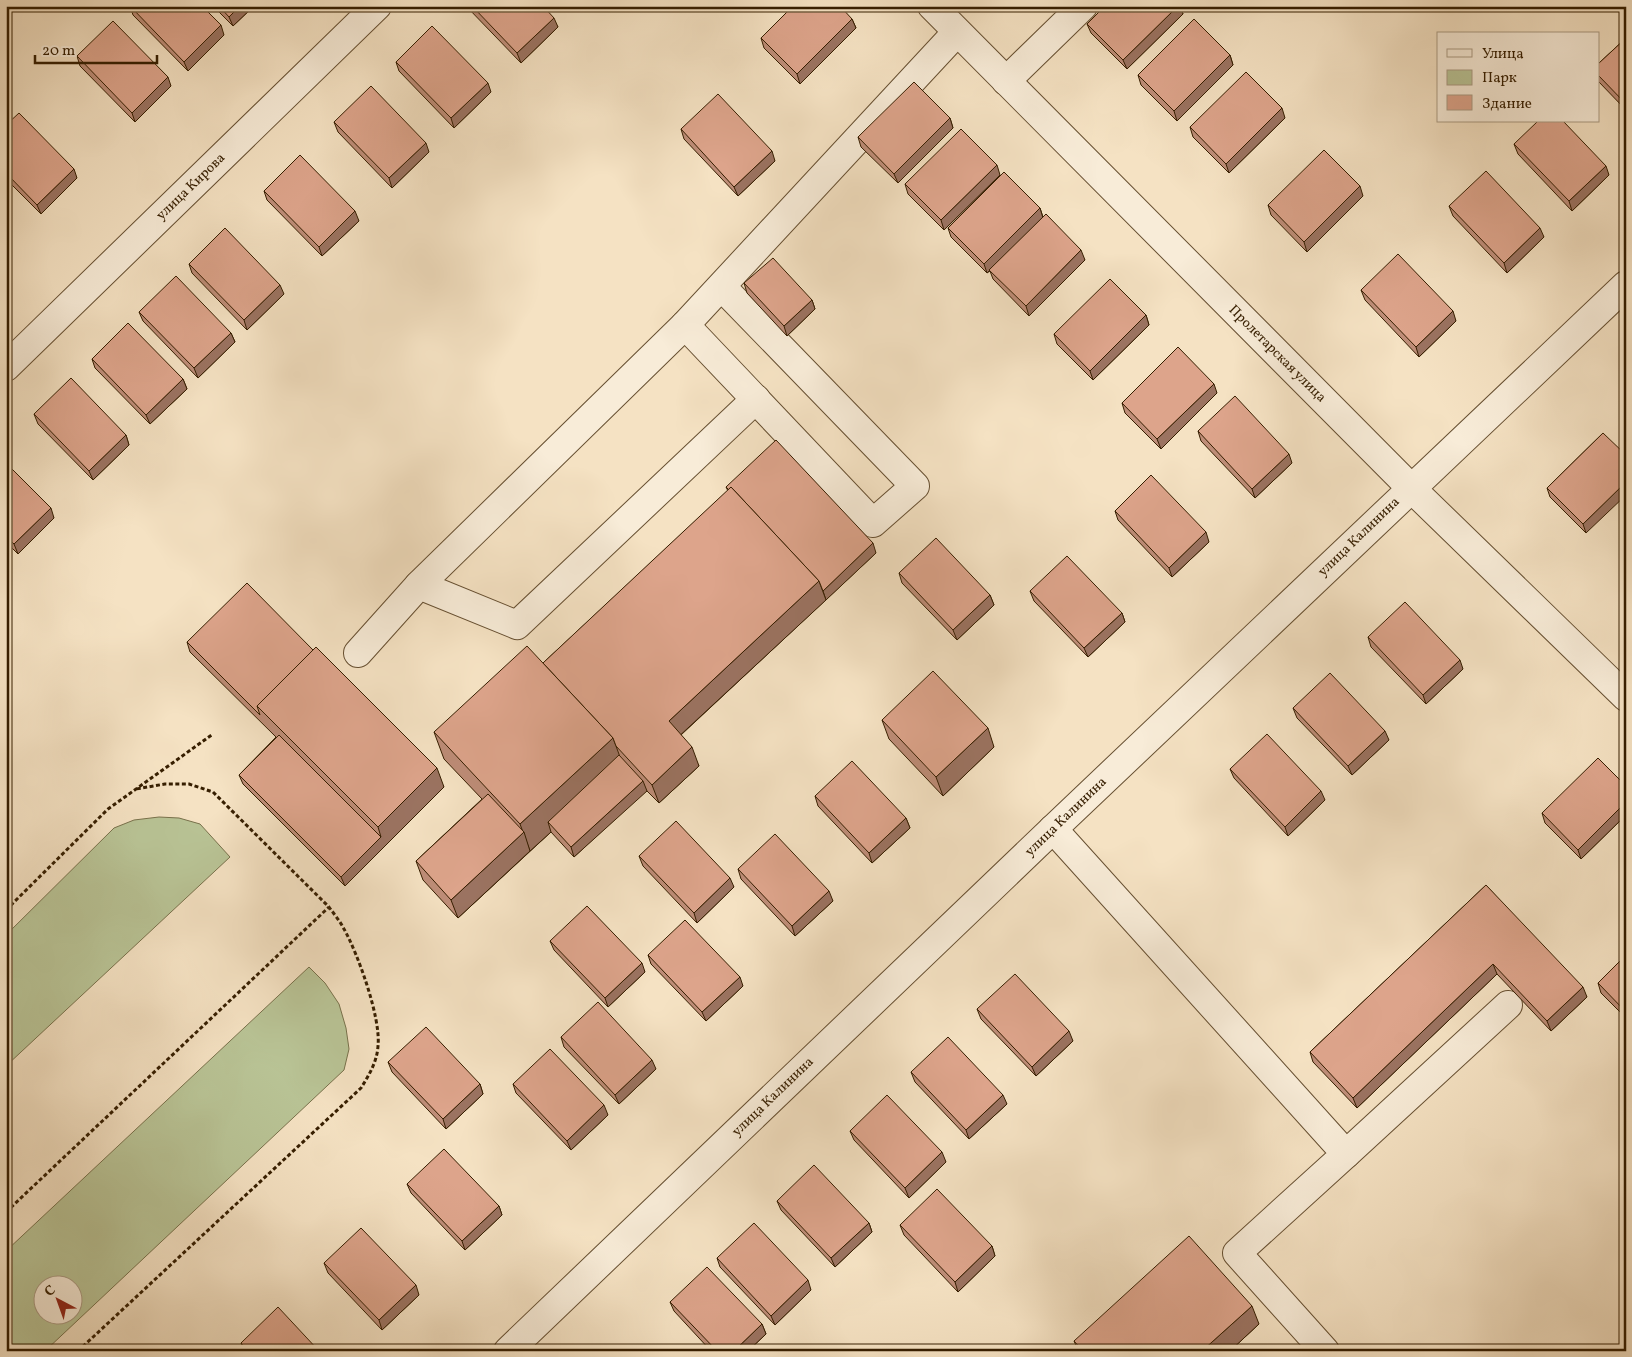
<svg xmlns="http://www.w3.org/2000/svg" width="1632" height="1357" viewBox="0 0 1632 1357" font-family="Vollkorn,serif">
  <style>
    .green { fill: #b9c496; stroke: #78714b; fill-rule: evenodd }
    .lines { fill: none; stroke-linecap: round; stroke-linejoin: round }
    .minor-casing { stroke: #664f31; stroke-width: 30 }
    .path { stroke: #361e00; stroke-width: 3; stroke-dasharray: 4 2.5; stroke-linecap: butt }
    .minor { stroke: #f8ecd8; stroke-width: 28 }
    .wall { fill: #be8d78; stroke: #361e00 }
    .shaded-wall { fill: #9b7361; stroke: #361e00 }
    .building { fill: #dda48b; stroke: #361e00 }
    .labels { text-anchor: middle; dominant-baseline: central; stroke-width: 5; stroke-linejoin: round; paint-order: stroke }
    .street-label { font-size: 14px; fill: #361e00; stroke: #f8ecd8 }
  </style>
  <rect width="100%" height="100%" fill="#f5e2c3"/>
  <filter id="stains"><feTurbulence type="fractalNoise" baseFrequency=".004" numOctaves="4"/><feColorMatrix values="0 0 0 0 .2 0 0 0 0 .09 0 0 0 0 .02 0 0 0 .5 -.17"/></filter>
  <radialGradient id="worn" r=".72"><stop offset=".6" stop-color="#630" stop-opacity="0"/><stop offset="1" stop-color="#630" stop-opacity=".3"/></radialGradient>
  <g class="green">
    <polygon points="159,817 179,818 200,824 230,857 6,1066 6,935 114,828 134,820"/>
    <path d="M309,967L325,983L339,1004L346,1028L349,1049L344,1070L45,1351H6V1251ZM42,1284H72V1314H42Z"/>
  </g>
  <g class="lines">
    <g class="minor-casing">
      <g id="minor">
        <polyline points="932,6 1411,488 1626,697"/>
        <polyline points="1006,81 1083,6"/>
        <polyline points="685,325 873,523 915,486 722,287"/>
        <polyline points="6,367 377,6"/>
        <polyline points="419,585 685,325 957,32"/>
        <polyline points="358,653 419,585 517,625 756,399"/>
        <polyline points="1053,829 1346,1154 1237,1253 1325,1351"/>
        <polyline points="1346,1154 1508,1005"/>
        <polyline points="508,1351 1053,829 1626,285"/>
      </g>
    </g>
    <g class="path">
      <polyline points="6,910 108,809 213,734"/>
      <polyline points="6,1212 329,907"/>
      <path d="M78,1351L361,1088C369,1075 377,1062 378,1046C381,1018 358,954 344,929C340,921 334,914 329,907L213,792L189,784H165L136,789"/>
    </g>
    <use href="#minor" class="minor"/>
  </g>
  <g class="wall">
    <polygon points="130,6 224,35 188,71 133,15"/>
    <polygon points="213,6 254,6 233,26"/>
    <polygon points="466,6 543,6 558,27 521,63"/>
    <polygon points="1105,6 1180,6 1183,14 1127,69 1091,33 1087,24"/>
    <polygon points="852,19 856,28 800,84 764,48 761,38"/>
    <polygon points="1626,38 1626,110 1598,81 1598,64"/>
    <polygon points="1230,55 1233,65 1177,121 1141,85 1138,75"/>
    <polygon points="77,56 171,86 135,122 80,66"/>
    <polygon points="396,62 491,92 454,128 399,71"/>
    <polygon points="950,118 953,128 898,183 861,147 858,137"/>
    <polygon points="1285,118 1229,173 1193,137 1190,127"/>
    <polygon points="334,122 429,152 392,188 338,132"/>
    <polygon points="6,125 77,178 41,214 6,179"/>
    <polygon points="681,129 775,161 738,196 684,139"/>
    <polygon points="1514,144 1609,175 1572,211 1518,154"/>
    <polygon points="1000,175 944,230 908,194 905,184"/>
    <polygon points="264,191 359,221 322,256 267,200"/>
    <polygon points="1363,196 1307,252 1271,215 1268,205"/>
    <polygon points="1449,206 1544,237 1507,273 1453,216"/>
    <polygon points="1040,208 1043,217 1085,260 1029,316 993,279 990,271 987,273 951,237 948,228"/>
    <polygon points="189,264 284,294 247,330 192,273"/>
    <polygon points="744,283 812,300 815,309 787,336 747,293"/>
    <polygon points="1361,290 1456,321 1419,357 1365,300"/>
    <polygon points="139,312 231,333 235,342 198,378 143,321"/>
    <polygon points="1146,315 1149,325 1093,380 1057,344 1054,334"/>
    <polygon points="92,359 183,379 187,389 150,424 95,368"/>
    <polygon points="1217,393 1161,449 1125,413 1122,403"/>
    <polygon points="34,414 126,435 129,445 93,480 38,424"/>
    <polygon points="1198,431 1292,463 1255,498 1201,441"/>
    <polygon points="1603,433 1586,533 1550,497 1547,488"/>
    <polygon points="6,463 54,518 18,554 6,542"/>
    <polygon points="726,487 876,553 681,735 699,766 659,803 646,790 574,857 551,832 458,918 423,880 416,861 482,799 444,759 434,732 543,663 728,491"/>
    <polygon points="1115,511 1209,542 1172,577 1118,520"/>
    <polygon points="899,573 990,595 994,605 957,640 902,583"/>
    <polygon points="1030,591 1122,613 1125,622 1088,657 1034,601"/>
    <polygon points="1368,637 1463,669 1426,704 1371,647"/>
    <polygon points="187,642 444,787 345,886 243,784 239,775 276,737 190,652"/>
    <polygon points="1293,708 1389,740 1352,775 1297,718"/>
    <polygon points="882,720 994,747 943,796 889,739"/>
    <polygon points="1230,769 1325,800 1288,836 1234,778"/>
    <polygon points="1626,786 1626,815 1581,859 1545,823 1542,813"/>
    <polygon points="815,796 906,818 910,828 872,863 818,806"/>
    <polygon points="639,856 734,887 697,923 643,866"/>
    <polygon points="738,869 833,901 795,936 741,879"/>
    <polygon points="1486,885 1587,997 1551,1031 1497,974 1357,1108 1313,1062 1310,1052"/>
    <polygon points="550,941 645,972 608,1007 554,950"/>
    <polygon points="648,955 743,986 706,1021 651,964"/>
    <polygon points="1626,955 1626,1018 1601,993 1598,983"/>
    <polygon points="977,1009 1073,1041 1036,1076 981,1019"/>
    <polygon points="561,1037 656,1069 619,1104 564,1047"/>
    <polygon points="388,1062 480,1084 483,1094 446,1129 392,1072"/>
    <polygon points="911,1072 1007,1104 969,1139 915,1082"/>
    <polygon points="513,1084 608,1115 571,1150 516,1093"/>
    <polygon points="850,1131 946,1162 909,1198 854,1140"/>
    <polygon points="407,1184 499,1206 502,1215 465,1250 411,1193"/>
    <polygon points="777,1201 869,1223 872,1232 835,1267 781,1210"/>
    <polygon points="900,1225 992,1246 995,1256 958,1292 904,1235"/>
    <polygon points="717,1258 811,1290 775,1325 720,1267"/>
    <polygon points="324,1263 419,1295 382,1330 328,1273"/>
    <polygon points="670,1302 762,1324 766,1334 748,1351 711,1351 674,1311"/>
    <polygon points="1259,1324 1230,1351 1077,1351 1078,1350 1074,1341"/>
    <polygon points="241,1343 319,1351 244,1351"/>
  </g>
  <g class="shaded-wall">
    <polygon points="240,6 254,6 233,26 229,17"/>
    <polygon points="1178,6 1180,6 1183,14 1127,69 1123,60"/>
    <polygon points="554,18 558,27 521,63 517,53"/>
    <polygon points="852,19 856,28 800,84 797,74"/>
    <polygon points="221,25 224,35 188,71 184,62"/>
    <polygon points="1230,55 1233,65 1177,121 1174,111"/>
    <polygon points="168,77 171,86 135,122 132,113"/>
    <polygon points="488,83 491,92 454,128 451,118"/>
    <polygon points="1282,108 1285,118 1229,173 1226,164"/>
    <polygon points="950,118 953,128 898,183 894,174"/>
    <polygon points="426,143 429,152 392,188 389,178"/>
    <polygon points="772,151 775,161 738,196 734,187"/>
    <polygon points="997,165 1000,175 944,230 941,220"/>
    <polygon points="1606,166 1609,175 1572,211 1569,201"/>
    <polygon points="74,169 77,178 41,214 37,205"/>
    <polygon points="1360,186 1363,196 1307,252 1304,242"/>
    <polygon points="1040,208 1043,218 987,273 984,264"/>
    <polygon points="355,211 359,221 322,256 319,247"/>
    <polygon points="1540,228 1544,237 1507,273 1504,263"/>
    <polygon points="1081,250 1085,260 1029,316 1026,306"/>
    <polygon points="280,285 284,294 247,330 244,320"/>
    <polygon points="812,300 815,309 787,336 784,326"/>
    <polygon points="1453,311 1456,321 1419,357 1416,347"/>
    <polygon points="1146,315 1149,325 1093,380 1090,371"/>
    <polygon points="231,333 235,342 198,378 194,368"/>
    <polygon points="183,379 187,389 150,424 146,415"/>
    <polygon points="1214,384 1217,393 1161,449 1157,439"/>
    <polygon points="126,435 129,445 93,480 89,471"/>
    <polygon points="1289,454 1292,463 1255,498 1252,489"/>
    <polygon points="1626,482 1626,495 1586,533 1583,524"/>
    <polygon points="51,508 54,518 18,554 14,544"/>
    <polygon points="1206,532 1209,542 1172,577 1169,568"/>
    <polygon points="873,543 876,553 826,600 823,591"/>
    <polygon points="819,581 826,600 675,740 669,721"/>
    <polygon points="990,595 994,605 957,640 953,630"/>
    <polygon points="1122,613 1125,622 1088,657 1084,648"/>
    <polygon points="1460,660 1463,669 1426,704 1423,695"/>
    <polygon points="988,728 994,747 943,796 936,777"/>
    <polygon points="1385,731 1389,740 1352,775 1348,766"/>
    <polygon points="613,738 623,765 548,822 551,832 530,851 520,824"/>
    <polygon points="692,747 699,766 659,803 652,785"/>
    <polygon points="437,768 444,787 345,886 341,877 381,837 378,827"/>
    <polygon points="643,781 647,791 574,857 571,847"/>
    <polygon points="1321,791 1325,800 1288,836 1285,827"/>
    <polygon points="1626,802 1626,815 1581,859 1578,850"/>
    <polygon points="906,818 910,828 872,863 869,853"/>
    <polygon points="524,832 530,851 458,918 451,900"/>
    <polygon points="730,878 734,887 697,923 694,913"/>
    <polygon points="829,891 833,901 795,936 792,926"/>
    <polygon points="642,963 645,972 608,1007 605,998"/>
    <polygon points="1493,964 1497,974 1357,1108 1353,1098"/>
    <polygon points="740,977 743,986 706,1021 702,1012"/>
    <polygon points="1583,987 1587,997 1551,1031 1547,1021"/>
    <polygon points="1069,1031 1073,1041 1036,1076 1032,1067"/>
    <polygon points="652,1060 656,1069 619,1104 615,1095"/>
    <polygon points="480,1084 483,1094 446,1129 443,1119"/>
    <polygon points="1003,1095 1007,1104 969,1139 966,1130"/>
    <polygon points="604,1105 608,1115 571,1150 567,1141"/>
    <polygon points="942,1152 946,1162 909,1198 905,1188"/>
    <polygon points="499,1206 502,1215 465,1250 462,1241"/>
    <polygon points="869,1223 872,1232 835,1267 831,1258"/>
    <polygon points="992,1246 995,1256 958,1292 955,1282"/>
    <polygon points="808,1280 811,1290 775,1325 771,1316"/>
    <polygon points="416,1285 419,1295 382,1330 379,1320"/>
    <polygon points="1252,1306 1259,1324 1230,1351 1202,1351"/>
    <polygon points="762,1324 766,1334 748,1351 734,1351"/>
  </g>
  <g class="building">
    <polygon points="130,6 202,6 221,25 184,62"/>
    <polygon points="219,6 240,6 229,17"/>
    <polygon points="472,6 543,6 554,18 517,53"/>
    <polygon points="793,6 840,6 852,19 797,74 761,38"/>
    <polygon points="1105,6 1178,6 1123,60 1087,24"/>
    <polygon points="1194,19 1230,55 1174,111 1138,75"/>
    <polygon points="113,21 168,77 132,113 77,56"/>
    <polygon points="432,26 488,83 451,118 396,62"/>
    <polygon points="1626,38 1626,104 1598,75 1598,64"/>
    <polygon points="1246,72 1282,108 1226,164 1190,127"/>
    <polygon points="914,82 950,118 894,174 858,137"/>
    <polygon points="371,86 426,143 389,178 334,122"/>
    <polygon points="718,94 772,151 734,187 681,129"/>
    <polygon points="19,113 74,169 37,205 6,173 6,125"/>
    <polygon points="1538,121 1563,121 1606,166 1569,201 1514,144"/>
    <polygon points="961,129 997,165 941,220 905,184"/>
    <polygon points="1324,150 1360,186 1304,242 1268,205"/>
    <polygon points="300,155 355,211 319,247 264,191"/>
    <polygon points="1486,171 1540,228 1504,263 1449,206"/>
    <polygon points="1004,172 1040,208 984,264 948,228"/>
    <polygon points="1046,214 1081,250 1026,306 989,270"/>
    <polygon points="225,228 280,285 244,320 189,264"/>
    <polygon points="1398,254 1453,311 1416,347 1361,290"/>
    <polygon points="773,258 812,300 784,326 744,283"/>
    <polygon points="176,276 231,333 194,368 139,312"/>
    <polygon points="1110,279 1146,315 1090,371 1054,334"/>
    <polygon points="128,323 183,379 146,415 92,359"/>
    <polygon points="1178,347 1214,384 1157,439 1122,403"/>
    <polygon points="71,378 126,435 89,471 34,414"/>
    <polygon points="1235,396 1289,454 1252,489 1198,431"/>
    <polygon points="1603,433 1626,455 1626,482 1583,524 1547,488"/>
    <polygon points="776,440 873,543 823,591 819,581 731,487 729,490 726,487"/>
    <polygon points="6,463 51,508 14,544 6,536"/>
    <polygon points="1151,475 1206,532 1169,568 1115,511"/>
    <polygon points="731,487 819,581 669,721 692,747 652,785 616,746 613,738 543,663"/>
    <polygon points="936,538 990,595 953,630 899,573"/>
    <polygon points="1067,556 1122,613 1084,648 1030,591"/>
    <polygon points="247,583 313,650 257,706 260,715 187,642"/>
    <polygon points="1405,602 1460,660 1423,695 1368,637"/>
    <polygon points="527,646 613,738 520,824 434,732"/>
    <polygon points="316,647 437,768 378,827 257,706"/>
    <polygon points="933,671 988,728 936,777 882,720"/>
    <polygon points="1330,673 1385,731 1348,766 1293,708"/>
    <polygon points="1267,734 1321,791 1285,827 1230,769"/>
    <polygon points="279,735 381,837 341,877 239,775"/>
    <polygon points="619,755 643,781 571,847 548,822"/>
    <polygon points="1598,758 1626,786 1626,802 1578,850 1542,813"/>
    <polygon points="852,761 906,818 869,853 815,796"/>
    <polygon points="488,794 524,832 451,900 416,861"/>
    <polygon points="676,821 730,878 694,913 639,856"/>
    <polygon points="775,834 829,891 792,926 738,869"/>
    <polygon points="1486,885 1583,987 1547,1021 1493,964 1353,1098 1310,1052"/>
    <polygon points="587,906 642,963 605,998 550,941"/>
    <polygon points="685,920 740,977 702,1012 648,955"/>
    <polygon points="1626,955 1626,1012 1598,983"/>
    <polygon points="1015,974 1069,1031 1032,1067 977,1009"/>
    <polygon points="598,1002 652,1060 615,1095 561,1037"/>
    <polygon points="426,1027 480,1084 443,1119 388,1062"/>
    <polygon points="948,1037 1003,1095 966,1130 911,1072"/>
    <polygon points="550,1049 604,1105 567,1141 513,1084"/>
    <polygon points="887,1095 942,1152 905,1188 850,1131"/>
    <polygon points="444,1149 499,1206 462,1241 407,1184"/>
    <polygon points="814,1165 869,1223 831,1258 777,1201"/>
    <polygon points="937,1189 992,1246 955,1282 900,1225"/>
    <polygon points="754,1223 808,1280 771,1316 717,1258"/>
    <polygon points="361,1228 416,1285 379,1320 324,1263"/>
    <polygon points="1189,1236 1252,1306 1202,1351 1083,1351 1074,1341"/>
    <polygon points="707,1267 762,1324 734,1351 717,1351 670,1302"/>
    <polygon points="278,1307 319,1351 248,1351 241,1343"/>
  </g>
  <g class="labels">
    <g class="street-label">
      <text transform="translate(191 187) rotate(-44)">улица Кирова</text>
      <text transform="translate(1277 354) rotate(45)">Пролетарская улица</text>
      <text transform="translate(1359 537) rotate(-44)">улица Калинина</text>
      <text transform="translate(1066 817) rotate(-44)">улица Калинина</text>
      <text transform="translate(773 1097) rotate(-44)">улица Калинина</text>
    </g>
  </g>
  <rect width="1632" height="1357" fill="none" stroke="#f5e2c3" stroke-width="25"/>
  <rect x="8" y="8" width="1617" height="1342" fill="none" stroke="#361e00" stroke-width="2.5"/>
  <rect x="12" y="12" width="1607" height="1332" fill="none" stroke="#361e00"/>
  <rect x="1437" y="32" width="162" height="90" fill="#f8ecd8" stroke="#aa9a82"/>
  <rect x="1447" y="49" width="25" height="8" fill="#f8ecd8" stroke="#aa9a82"/>
  <text x="1482" y="58" font-size="15" fill="#361e00">Улица</text>
  <rect x="1447" y="70" width="25" height="15" fill="#b9c496" stroke="#aa9a82"/>
  <text x="1482" y="82" font-size="15" fill="#361e00">Парк</text>
  <rect x="1447" y="95" width="25" height="15" fill="#dda48b" stroke="#aa9a82"/>
  <text x="1482" y="108" font-size="15" fill="#361e00">Здание</text>
  <g transform="translate(58 1300) rotate(319)"><circle r="24" fill="#f8ecd8" stroke="#aa9a82"/>
  <path d="M0-4L9 19L0 12L-9 19Z" fill="#8f2418"/>
  <text y="-8" font-size="14" font-weight="bold" text-anchor="middle" fill="#361e00">С</text>
  </g>
  <path d="M35 55v8h122v-8" fill="none" stroke="#361e00" stroke-width="2.5"/>
  <text x="42" y="55" font-size="15" fill="#361e00" stroke="#f8ecd8" stroke-width="4" paint-order="stroke">20 m</text>
  <rect width="100%" height="100%" filter="url(#stains)"/>
  <rect width="100%" height="100%" fill="url(#worn)"/>
</svg>
